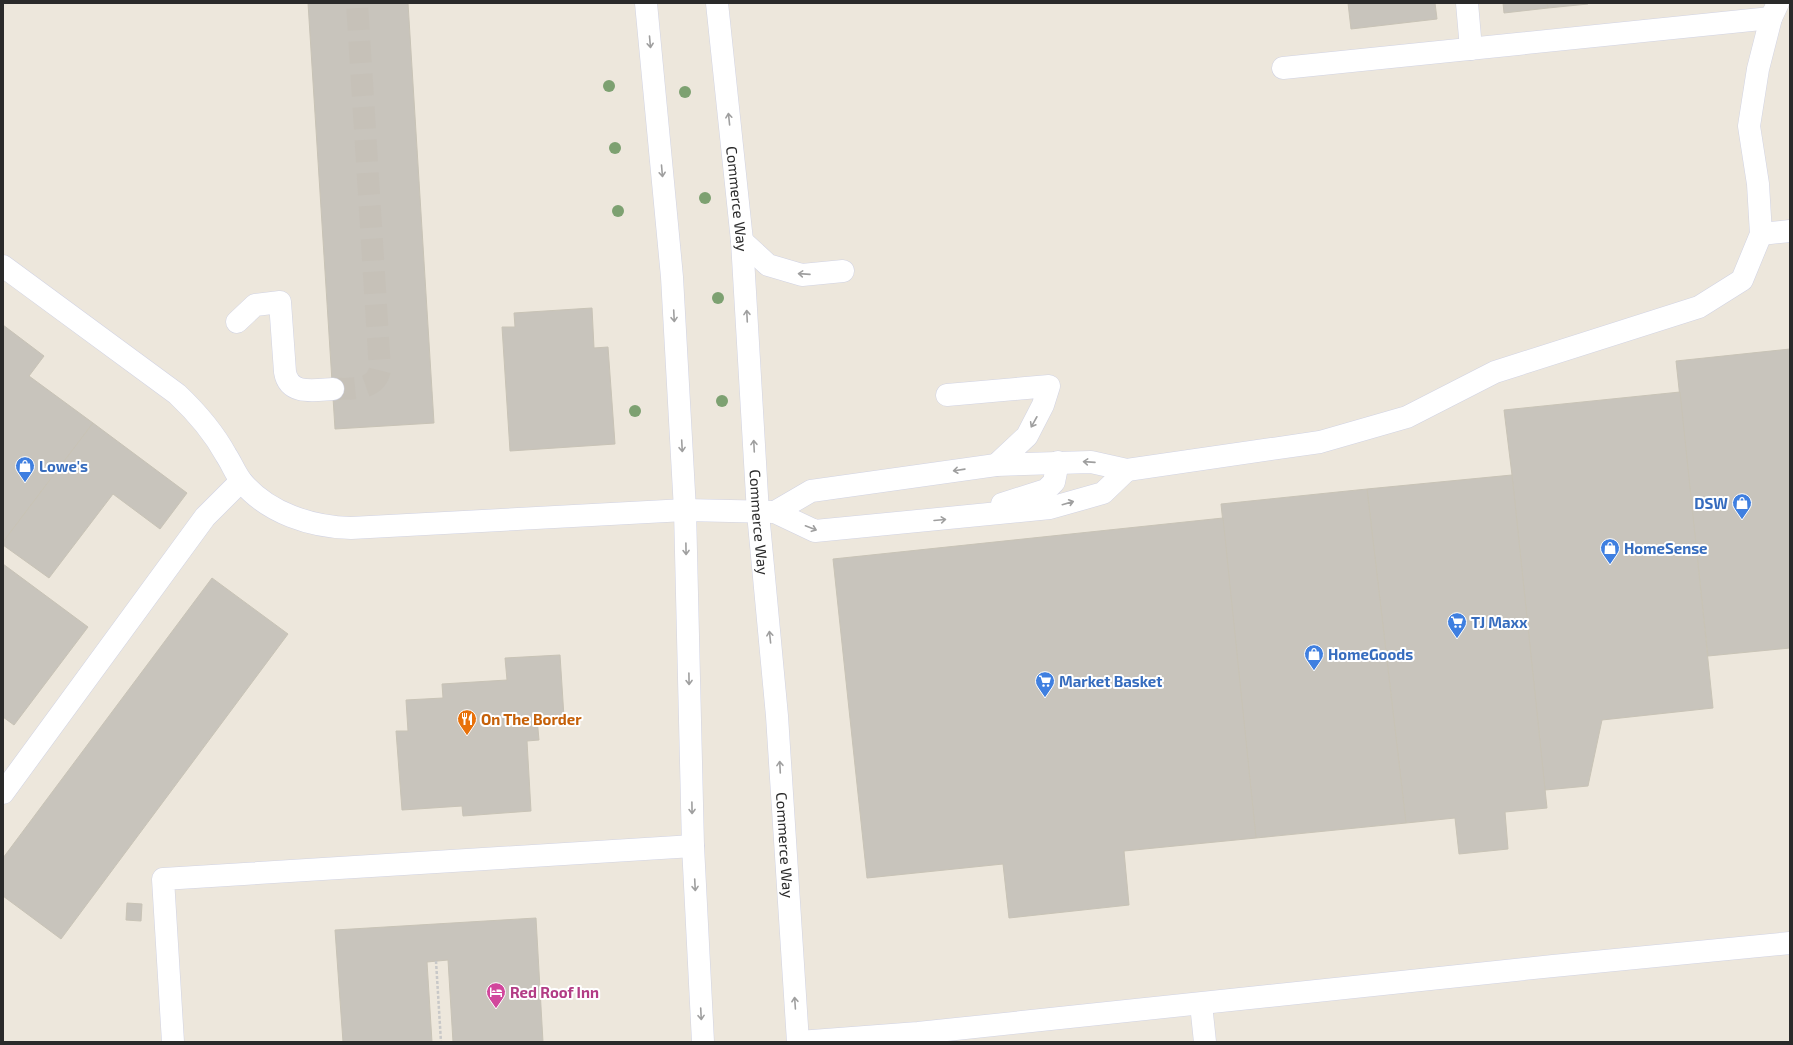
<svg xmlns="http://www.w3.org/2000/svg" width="1793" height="1045" viewBox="0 0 1793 1045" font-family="'Exo 2',sans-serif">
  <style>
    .building { fill: #c8c4bc; stroke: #c8c3b6 }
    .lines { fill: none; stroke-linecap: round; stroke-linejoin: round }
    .minor-tunnel { stroke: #c6c1b8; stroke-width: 22; stroke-dasharray: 22 11; stroke-linecap: butt }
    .minor-casing { stroke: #d1d3e3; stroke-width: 23 }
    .path { stroke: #c8c8c8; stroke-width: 2.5; stroke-dasharray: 3 2; stroke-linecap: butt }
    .minor { stroke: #fff; stroke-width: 22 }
    .tree { fill: #7da171 }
    .oneway { stroke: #9f9f9f }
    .labels { text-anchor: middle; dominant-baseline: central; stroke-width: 4; stroke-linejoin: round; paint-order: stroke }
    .street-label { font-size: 15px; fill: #2a2a2a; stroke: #fff }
    .shop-label { font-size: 15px; font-weight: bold; fill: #366cbe; stroke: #fff; text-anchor: start }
    .food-label { font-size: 15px; font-weight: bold; fill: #c56008; stroke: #fff; text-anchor: start }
    .hotel-label { font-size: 15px; font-weight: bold; fill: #b23c85; stroke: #fff; text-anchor: start }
  </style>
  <rect width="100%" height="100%" fill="#ede7dc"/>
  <g class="building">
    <polygon points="308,3 408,3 434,423 335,429"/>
    <polygon points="1348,3 1435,3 1437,19 1351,29"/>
    <polygon points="1503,3 1547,3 1548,8 1504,13"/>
    <polygon points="1547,3 1588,3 1588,4 1548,8"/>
    <polygon points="592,308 594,348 608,347 615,444 510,451 502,327 515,327 514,313"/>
    <polygon points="3,325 44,356 29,376 93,423 3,542"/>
    <polygon points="1790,349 1790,648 1708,656 1676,361"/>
    <polygon points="1680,392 1713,708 1602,720 1588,786 1545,790 1512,475 1504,410"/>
    <polygon points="93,423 187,493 160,529 113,494 49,578 3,545 3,542"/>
    <polygon points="1512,475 1547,808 1505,812 1508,849 1459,854 1455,818 1406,823 1367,489"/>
    <polygon points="1367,489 1406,823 1256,838 1221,504"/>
    <polygon points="1223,518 1256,838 1124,851 1129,905 1009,918 1003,864 867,878 833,559"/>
    <polygon points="3,564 88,627 14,725 3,717"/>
    <polygon points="212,578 288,634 61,939 3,896 3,858"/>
    <polygon points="560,655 564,717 537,718 539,740 527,741 531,811 463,816 462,806 402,810 396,731 408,731 406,700 443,698 442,684 507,680 505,658"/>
    <polygon points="127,903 142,904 141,921 126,920"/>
    <polygon points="536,918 543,1042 453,1042 448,960 427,962 432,1042 343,1042 335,930"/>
  </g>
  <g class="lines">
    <path class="minor-tunnel" d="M333,389C350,388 375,392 380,370L357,3"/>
    <g class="minor-casing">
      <g id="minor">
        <polyline points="646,3 672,277 685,510 693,846 703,1042"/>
        <path id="s1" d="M717,3L742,241L758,513L777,716L798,1042"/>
        <polyline points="1467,3 1471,49"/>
        <polyline points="1283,68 1771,18"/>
        <polyline points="1761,234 1790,231"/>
        <polyline points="742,241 768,265 802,275 843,271"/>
        <path d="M3,266L177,394C195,411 214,433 226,455C232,464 235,473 242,482C268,513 311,527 351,528L685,510L775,512L815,531L1050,508L1103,493L1127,470"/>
        <path d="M237,322L255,305L280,302L285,372C289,396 315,390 333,389"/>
        <polyline points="947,395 1049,386 1043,405 1027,436 996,465"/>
        <polyline points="1002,504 1046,490 1054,482 1058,462"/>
        <polyline points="775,512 811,491 996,465 1091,462 1127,470 1320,442 1407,417 1495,372 1699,307 1742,280 1761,234 1758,184 1749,126 1758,69 1771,18 1778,3"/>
        <polyline points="3,793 205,517 241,481"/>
        <polyline points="1201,1004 1205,1042"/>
        <polyline points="173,1042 163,879 693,846"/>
        <polyline points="799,1042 918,1033 1553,966 1790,943"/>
      </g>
    </g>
    <polyline class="path" points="436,961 441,1042"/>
    <use href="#minor" class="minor"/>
  </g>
  <g class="tree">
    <circle cx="609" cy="86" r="6"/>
    <circle cx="685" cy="92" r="6"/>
    <circle cx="615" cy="148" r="6"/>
    <circle cx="705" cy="198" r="6"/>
    <circle cx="618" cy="211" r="6"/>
    <circle cx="718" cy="298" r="6"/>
    <circle cx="722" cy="401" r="6"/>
    <circle cx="635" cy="411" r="6"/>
  </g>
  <defs><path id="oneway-shaft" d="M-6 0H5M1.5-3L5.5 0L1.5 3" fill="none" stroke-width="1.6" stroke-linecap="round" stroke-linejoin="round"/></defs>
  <g class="oneway">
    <use href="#oneway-shaft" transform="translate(650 42) rotate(85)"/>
    <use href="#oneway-shaft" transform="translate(729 119) rotate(-96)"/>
    <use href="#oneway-shaft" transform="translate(662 171) rotate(85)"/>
    <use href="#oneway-shaft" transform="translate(804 274) rotate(-176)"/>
    <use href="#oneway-shaft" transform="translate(674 316) rotate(87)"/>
    <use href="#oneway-shaft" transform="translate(747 316) rotate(-93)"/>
    <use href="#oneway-shaft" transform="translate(1034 422) rotate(119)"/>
    <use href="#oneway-shaft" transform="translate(682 446) rotate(87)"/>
    <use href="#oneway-shaft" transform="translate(754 446) rotate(-93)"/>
    <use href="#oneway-shaft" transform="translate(1089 462) rotate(-176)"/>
    <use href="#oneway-shaft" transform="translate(959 470) rotate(172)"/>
    <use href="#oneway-shaft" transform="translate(1068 503) rotate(-16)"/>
    <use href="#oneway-shaft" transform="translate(940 520) rotate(-5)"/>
    <use href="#oneway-shaft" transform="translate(811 528) rotate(21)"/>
    <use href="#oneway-shaft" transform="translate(686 549) rotate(89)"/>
    <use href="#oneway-shaft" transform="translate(770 637) rotate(-96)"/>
    <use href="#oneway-shaft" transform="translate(689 679) rotate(89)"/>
    <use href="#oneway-shaft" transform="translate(780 767) rotate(-93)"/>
    <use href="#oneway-shaft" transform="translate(692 808) rotate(89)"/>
    <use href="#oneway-shaft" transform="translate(695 885) rotate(87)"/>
    <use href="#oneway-shaft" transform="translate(795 1003) rotate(-94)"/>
    <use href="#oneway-shaft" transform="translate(701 1014) rotate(87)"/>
  </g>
  <defs>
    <g id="shop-pin" transform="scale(1)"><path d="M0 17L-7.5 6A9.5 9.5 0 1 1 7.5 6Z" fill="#3f7fe0" stroke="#fff"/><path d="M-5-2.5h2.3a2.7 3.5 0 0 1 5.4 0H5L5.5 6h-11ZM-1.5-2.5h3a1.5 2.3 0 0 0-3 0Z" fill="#fff"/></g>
    <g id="supermarket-pin" transform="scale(1)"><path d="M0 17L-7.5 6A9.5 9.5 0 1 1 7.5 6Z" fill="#3f7fe0" stroke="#fff"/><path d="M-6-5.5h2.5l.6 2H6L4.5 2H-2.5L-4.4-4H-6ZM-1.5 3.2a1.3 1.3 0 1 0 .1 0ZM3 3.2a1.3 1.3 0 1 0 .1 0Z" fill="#fff"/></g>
    <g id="restaurant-pin" transform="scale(1)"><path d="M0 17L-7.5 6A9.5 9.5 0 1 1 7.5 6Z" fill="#e8710a" stroke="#fff"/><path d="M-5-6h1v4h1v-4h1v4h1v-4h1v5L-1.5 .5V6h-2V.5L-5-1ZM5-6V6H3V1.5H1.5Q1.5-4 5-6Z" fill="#fff"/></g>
    <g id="hotel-pin" transform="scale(1)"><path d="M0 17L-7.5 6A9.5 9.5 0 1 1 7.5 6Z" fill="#d1479c" stroke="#fff"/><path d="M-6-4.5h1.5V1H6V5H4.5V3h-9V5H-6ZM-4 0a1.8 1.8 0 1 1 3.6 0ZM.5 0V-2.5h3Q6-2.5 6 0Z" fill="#fff"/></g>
  </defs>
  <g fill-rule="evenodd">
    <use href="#shop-pin" x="25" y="466"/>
    <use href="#shop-pin" x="1742" y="503"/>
    <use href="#shop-pin" x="1610" y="548"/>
    <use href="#supermarket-pin" x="1457" y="622"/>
    <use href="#shop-pin" x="1314" y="654"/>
    <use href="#supermarket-pin" x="1045" y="681"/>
    <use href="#restaurant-pin" x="467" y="719"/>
    <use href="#hotel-pin" x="496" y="992"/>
  </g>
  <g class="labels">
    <g class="street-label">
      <text stroke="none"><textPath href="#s1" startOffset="197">Commerce Way</textPath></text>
      <text stroke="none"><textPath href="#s1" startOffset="521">Commerce Way</textPath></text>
      <text stroke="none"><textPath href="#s1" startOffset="845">Commerce Way</textPath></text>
    </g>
    <g class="shop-label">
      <text x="39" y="466">Lowe's</text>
      <text x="1728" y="503" text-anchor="end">DSW</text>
      <text x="1624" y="548">HomeSense</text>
      <text x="1471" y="622">TJ Maxx</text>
      <text x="1328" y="654">HomeGoods</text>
      <text x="1059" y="681">Market Basket</text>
    </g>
    <g class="food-label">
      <text x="481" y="719">On The Border</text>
    </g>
    <g class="hotel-label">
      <text x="510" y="992">Red Roof Inn</text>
    </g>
  </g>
  <rect width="1793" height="1045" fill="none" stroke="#2a2a2a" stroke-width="8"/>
</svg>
